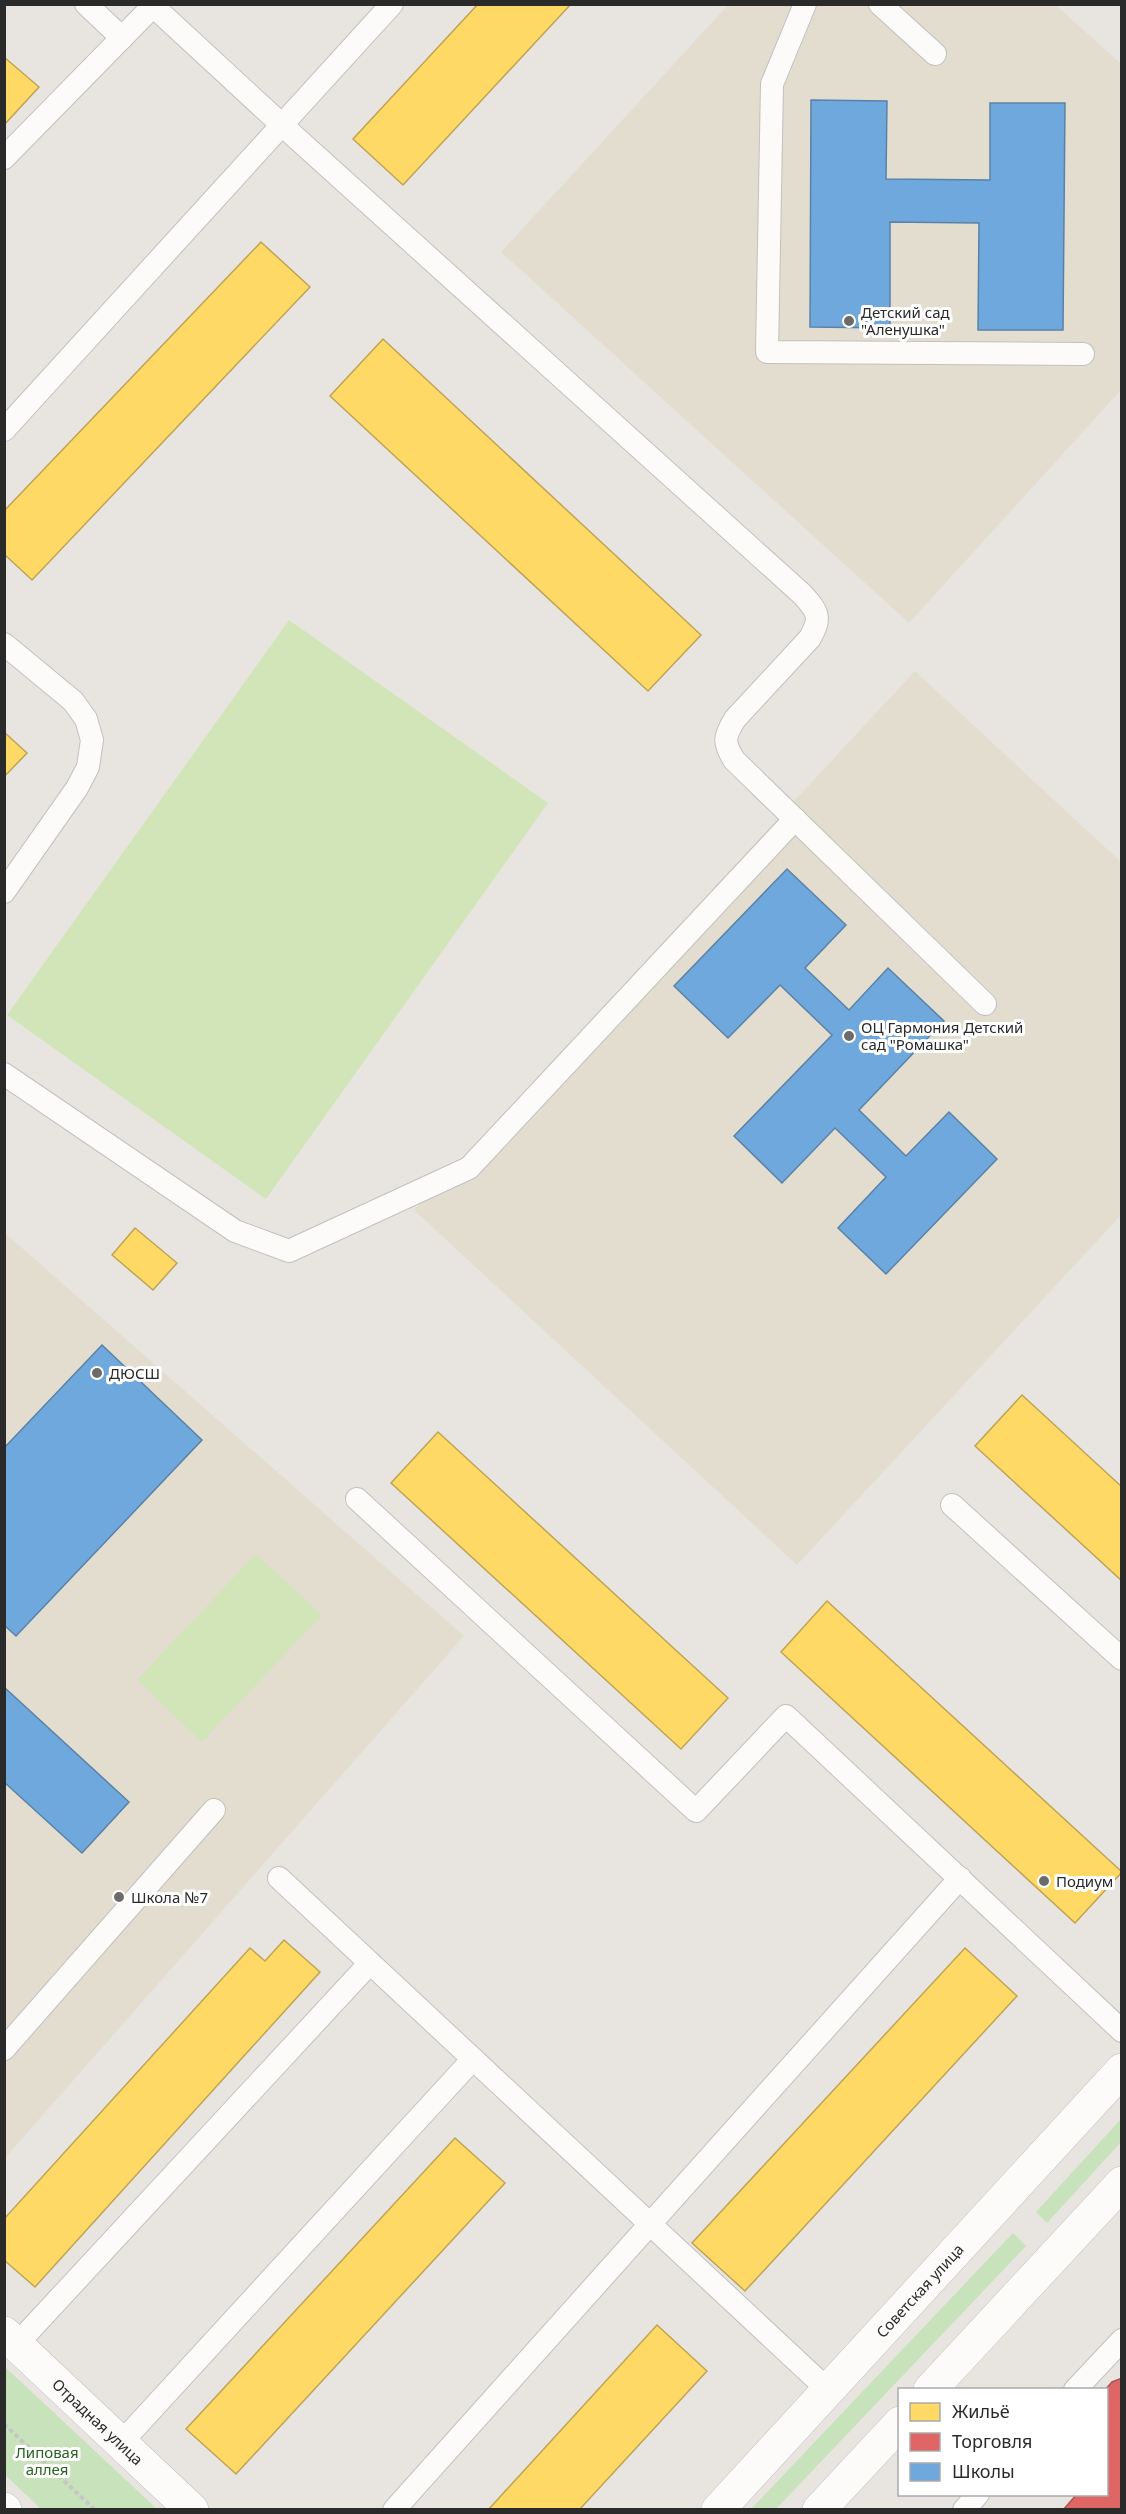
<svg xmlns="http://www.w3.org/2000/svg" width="1126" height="2514" viewBox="0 0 1126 2514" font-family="'Noto Sans',sans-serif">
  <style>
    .education { fill: #e2ddcf }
    .green { fill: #c8e2bb }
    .pitch { fill: #d1e5b9 }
    .homes { fill: #ffd966; stroke: #bfa454; stroke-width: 1.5 }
    .shops { fill: #e06666; stroke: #a95454; stroke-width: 1.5 }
    .schools { fill: #6fa8dc; stroke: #5a82a7; stroke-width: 1.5 }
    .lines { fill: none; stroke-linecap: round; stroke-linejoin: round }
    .service-casing { stroke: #c1c1c1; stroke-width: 24 }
    .minor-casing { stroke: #c1c1c1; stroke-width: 34 }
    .path { stroke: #c6c6c5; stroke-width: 4; stroke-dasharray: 4.5 3; stroke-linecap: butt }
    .service { stroke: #fcfbfa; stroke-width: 22 }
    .minor { stroke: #fcfbfa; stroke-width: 33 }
    .poi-dot { fill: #6c6b6a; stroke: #fff; stroke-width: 2 }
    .labels { text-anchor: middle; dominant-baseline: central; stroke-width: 6; stroke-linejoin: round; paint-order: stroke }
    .poi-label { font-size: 15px; fill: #2a2a2a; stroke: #fff; text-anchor: start }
    .street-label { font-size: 15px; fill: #2a2a2a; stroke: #fff }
    .park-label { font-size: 15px; fill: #27631e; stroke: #fff }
  </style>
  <rect width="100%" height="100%" fill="#e8e5e0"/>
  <g class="education">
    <polygon points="728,5 1056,5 1121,64 1121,390 909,623 501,252"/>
    <polygon points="915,671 1121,862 1121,1215 797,1565 414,1210"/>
    <polygon points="5,1233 464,1636 5,2158"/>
  </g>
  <g class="green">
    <polygon points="1121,2119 1121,2142 1047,2223 1036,2212"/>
    <polygon points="1013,2233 1026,2246 776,2509 751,2509"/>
    <polygon points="5,2367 157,2509 41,2509 5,2475"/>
  </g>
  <g class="pitch">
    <polygon points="289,620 548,803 266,1199 7,1015"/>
    <polygon points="256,1554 322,1615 202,1742 137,1680"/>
  </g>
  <g class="homes">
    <polygon points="478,4 571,4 403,185 353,139"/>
    <polygon points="4,57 39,87 4,125"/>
    <polygon points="261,242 310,287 32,580 4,554 4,511"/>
    <polygon points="383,339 701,635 648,691 330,396"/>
    <polygon points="4,732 27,753 4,777"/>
    <polygon points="135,1228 177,1263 153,1290 112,1255"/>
    <polygon points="1022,1395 1122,1487 1122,1581 975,1446"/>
    <polygon points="438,1432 728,1698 681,1749 391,1483"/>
    <polygon points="827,1601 1122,1872 1075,1923 781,1652"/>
    <polygon points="284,1940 320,1972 35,2287 4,2260 4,2219 250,1948 265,1961"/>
    <polygon points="965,1948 1017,1996 745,2291 692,2243"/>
    <polygon points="455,2138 505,2183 236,2474 186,2429"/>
    <polygon points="657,2325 707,2371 579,2510 488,2510"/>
  </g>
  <polygon class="shops" points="1122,2378 1122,2510 1063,2510 1077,2494 1106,2494 1106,2390 1105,2390 1112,2382"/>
  <g class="schools">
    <polygon points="811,100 887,101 886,179 990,180 990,103 1065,103 1063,330 978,330 979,223 890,222 890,328 810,327"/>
    <polygon points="787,869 846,925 805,968 849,1010 888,968 944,1021 859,1110 906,1156 949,1112 997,1159 886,1274 838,1228 886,1177 835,1128 782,1183 734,1136 832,1035 780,985 728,1038 674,986"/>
    <polygon points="102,1345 202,1440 16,1636 4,1625 4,1448"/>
    <polygon points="4,1687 129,1802 82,1853 4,1782"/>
  </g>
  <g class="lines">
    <g class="service-casing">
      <g id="service">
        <polyline points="86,4 122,38"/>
        <polyline points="805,4 772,84 767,352 1083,354"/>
        <polyline points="880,4 935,54"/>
        <path d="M153,6L283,126L803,595C819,613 821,618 810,638L735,719C724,737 723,742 734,760L985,1004"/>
        <polyline points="4,158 155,4"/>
        <polyline points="4,430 392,4"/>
        <polyline points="4,644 73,701 86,719 92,740 88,767 77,788 4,892"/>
        <polyline points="4,1074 235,1231 289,1251 469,1168 795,819"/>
        <polyline points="357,1499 696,1811 786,1716 1122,2031"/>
        <polyline points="952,1505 1122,1659"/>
        <polyline points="279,1878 828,2390"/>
        <polyline points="4,2049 214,1810"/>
        <polyline points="17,2344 370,1963"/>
        <polyline points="1075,2390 1122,2340"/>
        <polyline points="120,2444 473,2059"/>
        <polyline points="394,2510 960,1878"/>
        <polyline points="964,2510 978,2494"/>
      </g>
    </g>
    <g class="minor-casing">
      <g id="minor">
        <path id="s1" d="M4,2333L192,2510"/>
        <polyline points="930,2390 1122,2183"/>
        <polyline points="4,2509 5,2510"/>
        <path id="s2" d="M718,2510L1122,2070"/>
        <polyline points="819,2510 900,2423"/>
      </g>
    </g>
    <polyline class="path" points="4,2424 95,2510"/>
    <use href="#service" class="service"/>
    <use href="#minor" class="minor"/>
  </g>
  <g class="poi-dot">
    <circle cx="849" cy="321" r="6"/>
    <circle cx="849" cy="1036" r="6"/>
    <circle cx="97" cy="1373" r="6"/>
    <circle cx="1044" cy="1881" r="6"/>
    <circle cx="119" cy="1897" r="6"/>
  </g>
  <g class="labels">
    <g class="poi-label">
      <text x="861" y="312">Детский сад<tspan x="861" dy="17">"Аленушка"</tspan></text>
      <text x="861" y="1027">ОЦ Гармония Детский<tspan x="861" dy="17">сад "Ромашка"</tspan></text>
      <text x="109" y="1373">ДЮСШ</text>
      <text x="1056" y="1881">Подиум</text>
      <text x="131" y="1897">Школа №7</text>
    </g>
    <g class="street-label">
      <text stroke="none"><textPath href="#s2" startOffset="298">Советская улица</textPath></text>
      <text stroke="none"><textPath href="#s1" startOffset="129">Отрадная улица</textPath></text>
    </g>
    <g class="park-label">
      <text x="47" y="2452">Липовая<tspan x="47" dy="17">аллея</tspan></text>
    </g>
  </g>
  <rect width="1126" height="2514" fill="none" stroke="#2a2a2a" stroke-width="12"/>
  <rect x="898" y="2388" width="210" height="108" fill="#ffffff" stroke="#aaaaaa" stroke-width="1.5"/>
  <rect x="910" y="2403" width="30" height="18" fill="#ffd966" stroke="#aaaaaa" stroke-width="1.5"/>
  <text x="952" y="2418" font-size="18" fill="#2a2a2a">Жильё</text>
  <rect x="910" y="2433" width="30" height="18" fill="#e06666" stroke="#aaaaaa" stroke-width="1.5"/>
  <text x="952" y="2448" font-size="18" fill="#2a2a2a">Торговля</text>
  <rect x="910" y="2463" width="30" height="18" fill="#6fa8dc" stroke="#aaaaaa" stroke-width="1.5"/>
  <text x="952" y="2478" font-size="18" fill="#2a2a2a">Школы</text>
</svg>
